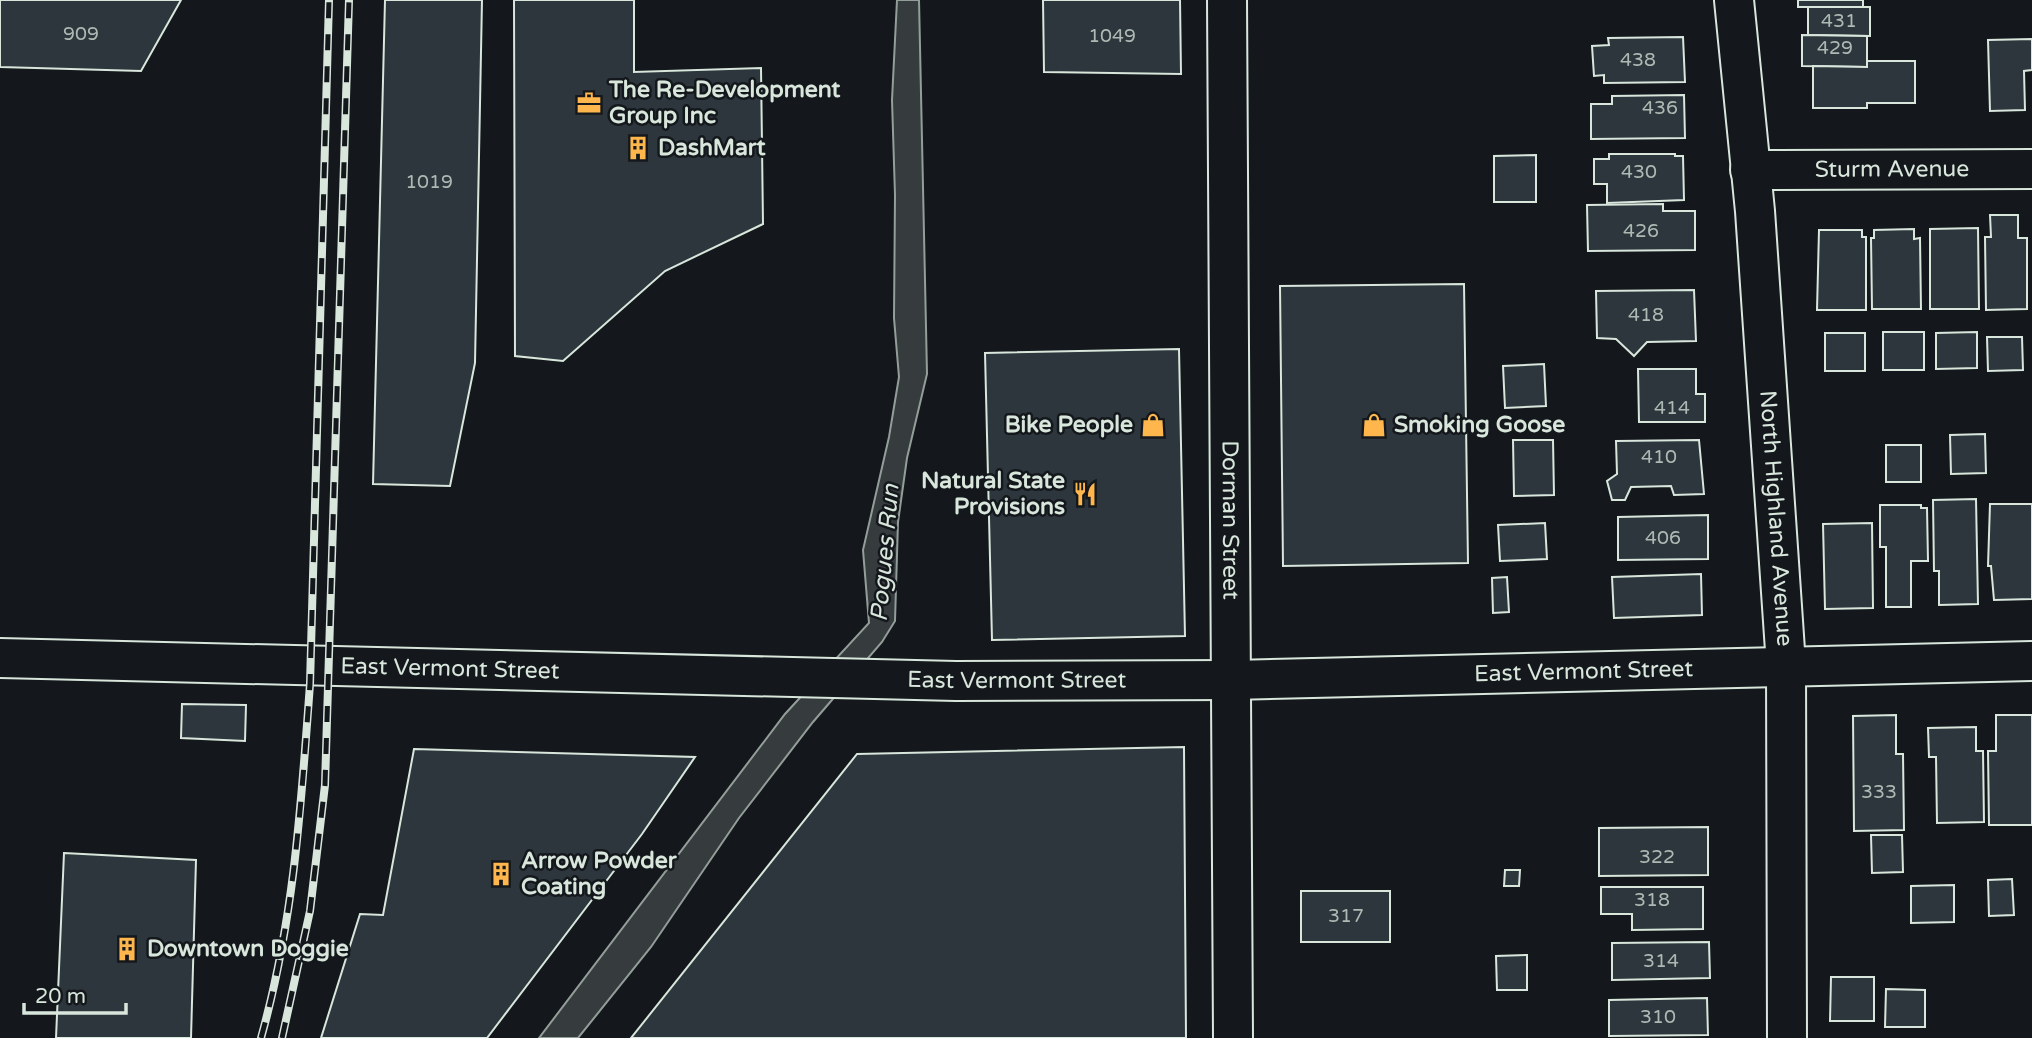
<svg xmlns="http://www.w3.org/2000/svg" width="2032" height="1038" viewBox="0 0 2032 1038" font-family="'Varela Round',sans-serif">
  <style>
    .water { fill: #363b3e; stroke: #939e99; stroke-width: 2 }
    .building { fill: #2c363c; stroke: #d8e6dc; stroke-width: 2 }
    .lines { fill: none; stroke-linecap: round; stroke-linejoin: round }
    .minor-casing { stroke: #d8e6dc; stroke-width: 42 }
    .minor { stroke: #14181c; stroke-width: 38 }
    .rail-casing { stroke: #d8e6dc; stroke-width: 8 }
    .rail { stroke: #14181c; stroke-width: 5; stroke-dasharray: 16; stroke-linecap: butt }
    .labels { text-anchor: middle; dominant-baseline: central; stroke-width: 5; stroke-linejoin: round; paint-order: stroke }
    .number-label { font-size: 19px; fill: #adbab4 }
    .poi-label { font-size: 23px; font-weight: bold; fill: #d8e6dc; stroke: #14181c; text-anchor: start }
    .street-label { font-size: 23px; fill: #d8e6dc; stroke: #14181c }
    .water-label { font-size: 24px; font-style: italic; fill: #d8e6dc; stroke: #14181c }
  </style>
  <rect width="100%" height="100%" fill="#14181c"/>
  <polygon class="water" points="897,0 919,0 927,374 907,458 898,522 895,621 882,642 813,722 739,818 651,947 578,1038 539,1038 785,714 869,623 863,550 889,437 899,377 894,318 895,195 892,100"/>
  <g class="building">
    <polygon points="0,0 181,0 141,71 0,67"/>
    <polygon points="385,0 482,0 475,363 450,486 373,484"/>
    <polygon points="514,0 634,0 634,72 761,68 763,224 665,271 563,361 515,356"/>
    <polygon points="1043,0 1180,0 1181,74 1044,72"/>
    <rect x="1798" y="0" width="65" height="7"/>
    <polygon points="1808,7 1870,7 1870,36 1808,35"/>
    <polygon points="1802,35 1867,36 1867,67 1802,66"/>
    <polygon points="1683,37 1685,82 1604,83 1604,75 1594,76 1592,46 1609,45 1608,38"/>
    <polygon points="2032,39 2032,70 2024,71 2025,110 1990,111 1988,40"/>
    <polygon points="1867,61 1915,61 1915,103 1867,103 1867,108 1813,108 1813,66 1867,67"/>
    <polygon points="1684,95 1685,138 1591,139 1591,104 1612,104 1612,96"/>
    <polygon points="1609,154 1675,154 1675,156 1683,156 1684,200 1607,203 1607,184 1594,184 1594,159 1609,159"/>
    <polygon points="1536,155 1536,202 1494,202 1494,156"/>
    <polygon points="1663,204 1663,211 1695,211 1695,250 1588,251 1587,205"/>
    <polygon points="1990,215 2018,215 2018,238 2027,238 2027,309 1986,310 1985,237 1991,237"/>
    <polygon points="1978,228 1979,309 1930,309 1930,229"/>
    <polygon points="1914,229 1914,239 1920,238 1921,309 1872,309 1871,238 1874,238 1874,230"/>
    <polygon points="1819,230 1862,230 1862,237 1866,237 1866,310 1817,310"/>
    <polygon points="1464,284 1468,563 1283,566 1280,286"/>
    <polygon points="1694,290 1696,341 1647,342 1634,356 1616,339 1597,338 1596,291"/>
    <rect x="1883" y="332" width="41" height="38"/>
    <polygon points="1977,332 1977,368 1936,369 1936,333"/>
    <rect x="1825" y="333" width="40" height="38"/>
    <polygon points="1987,337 2022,337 2023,370 1988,371"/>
    <polygon points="1179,349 1185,636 992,640 985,353"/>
    <polygon points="1544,364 1546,406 1505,408 1503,366"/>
    <polygon points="1638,369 1696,369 1696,394 1705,394 1705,422 1639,422"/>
    <polygon points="1985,434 1986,473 1951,474 1950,435"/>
    <polygon points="1513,440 1553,440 1554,495 1514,496"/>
    <polygon points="1699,440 1704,494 1674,495 1671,486 1631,487 1625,500 1612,500 1607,481 1617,474 1616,441"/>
    <rect x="1886" y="445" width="35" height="37"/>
    <polygon points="1976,499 1978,604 1939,605 1939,571 1934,571 1933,500"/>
    <polygon points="1990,504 2032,504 2032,599 1994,600 1991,566 1988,566"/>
    <polygon points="1880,505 1921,505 1921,508 1927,508 1928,561 1911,561 1911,607 1886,607 1886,547 1880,547"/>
    <polygon points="1708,515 1708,559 1618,560 1618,517"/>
    <polygon points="1545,523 1547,559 1500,561 1498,525"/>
    <polygon points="1872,523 1873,608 1825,609 1823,524"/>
    <polygon points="1701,574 1702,615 1614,618 1612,577"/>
    <polygon points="1507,577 1509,612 1493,613 1492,578"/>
    <polygon points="182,704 246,705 245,741 181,738"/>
    <polygon points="1896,715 1896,754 1903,754 1904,830 1854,831 1853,716"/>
    <polygon points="1996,715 2032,715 2032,825 1989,825 1988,751 1996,751"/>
    <polygon points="1976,727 1976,751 1983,751 1984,822 1937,823 1936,757 1929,757 1928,728"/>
    <polygon points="1184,747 1186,1038 631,1038 857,754"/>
    <polygon points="414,749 695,757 642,834 487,1038 321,1038 360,914 383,915"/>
    <polygon points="1708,827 1708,875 1599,876 1599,828"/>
    <polygon points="1871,835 1902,835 1903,872 1872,873"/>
    <polygon points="64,853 196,860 191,1038 56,1038"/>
    <polygon points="1505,870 1520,870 1519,886 1504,886"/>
    <polygon points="2012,879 2014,915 1989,916 1988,880"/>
    <polygon points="1954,885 1954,922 1911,923 1911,886"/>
    <polygon points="1601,887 1703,887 1703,929 1632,930 1632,914 1601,914"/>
    <rect x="1301" y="891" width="89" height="51"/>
    <polygon points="1709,942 1710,978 1612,980 1612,943"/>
    <polygon points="1527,955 1527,990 1497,990 1496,956"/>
    <polygon points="1831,977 1874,977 1874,1021 1830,1021"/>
    <polygon points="1886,989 1925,990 1925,1027 1885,1027"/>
    <polygon points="1707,998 1708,1035 1609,1036 1609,1000"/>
  </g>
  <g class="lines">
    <g class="minor-casing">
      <g id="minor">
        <path id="s1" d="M1227,0L1233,1038"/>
        <path id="s2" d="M1734,0L1755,211L1786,665L1787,1038"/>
        <path id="s3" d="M1750,170L2032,169"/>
        <path id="s4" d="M0,658L956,681L1233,680L2032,661"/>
      </g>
    </g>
    <use href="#minor" class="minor"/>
    <g class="rail-casing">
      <g id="rail">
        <path d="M261,1038C294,920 301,806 310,684L329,0"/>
        <polyline points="282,1038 310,911 325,785 349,0"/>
      </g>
    </g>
    <use href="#rail" class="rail"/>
  </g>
  <defs>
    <g id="office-bare" transform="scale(1.89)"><path d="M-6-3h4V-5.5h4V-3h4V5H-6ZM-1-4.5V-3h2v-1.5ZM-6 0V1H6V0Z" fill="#ffb74d" stroke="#14181c" stroke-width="2.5" paint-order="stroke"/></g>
    <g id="building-bare" transform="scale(1.89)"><path d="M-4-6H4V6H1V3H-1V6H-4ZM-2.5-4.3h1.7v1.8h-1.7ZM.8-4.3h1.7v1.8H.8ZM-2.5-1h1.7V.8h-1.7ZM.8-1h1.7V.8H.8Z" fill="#ffb74d" stroke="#14181c" stroke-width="2.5" paint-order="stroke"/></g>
    <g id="shop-bare" transform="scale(1.89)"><path d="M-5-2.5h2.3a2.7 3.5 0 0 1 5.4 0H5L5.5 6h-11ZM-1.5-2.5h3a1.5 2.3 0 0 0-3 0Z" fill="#ffb74d" stroke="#14181c" stroke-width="2.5" paint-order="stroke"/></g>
    <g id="restaurant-bare" transform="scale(1.89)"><path d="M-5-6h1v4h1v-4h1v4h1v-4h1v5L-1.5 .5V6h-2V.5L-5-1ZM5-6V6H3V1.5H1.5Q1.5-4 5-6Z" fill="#ffb74d" stroke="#14181c" stroke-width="2.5" paint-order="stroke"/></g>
  </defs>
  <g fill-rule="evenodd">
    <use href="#office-bare" x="589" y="103"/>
    <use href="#building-bare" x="638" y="148"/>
    <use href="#shop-bare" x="1153" y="425"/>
    <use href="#shop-bare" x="1374" y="425"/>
    <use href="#restaurant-bare" x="1085" y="494"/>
    <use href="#building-bare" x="501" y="874"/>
    <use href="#building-bare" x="127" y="949"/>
  </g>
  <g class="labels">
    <g class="number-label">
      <text x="1839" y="21">431</text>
      <text x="81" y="34">909</text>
      <text x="1112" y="36">1049</text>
      <text x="1835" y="48">429</text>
      <text x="1638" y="60">438</text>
      <text x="1660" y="108">436</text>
      <text x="1639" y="172">430</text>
      <text x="429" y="182">1019</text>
      <text x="1641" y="231">426</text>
      <text x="1646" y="315">418</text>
      <text x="1672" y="408">414</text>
      <text x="1659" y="457">410</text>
      <text x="1663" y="538">406</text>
      <text x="1879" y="792">333</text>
      <text x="1657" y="857">322</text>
      <text x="1652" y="900">318</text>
      <text x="1346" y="916">317</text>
      <text x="1661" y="961">314</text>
      <text x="1658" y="1017">310</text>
    </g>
    <g class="poi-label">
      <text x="609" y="90">The Re-Development<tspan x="609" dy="26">Group Inc</tspan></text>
      <text x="658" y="148">DashMart</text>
      <text x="1133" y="425" text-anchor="end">Bike People</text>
      <text x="1394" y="425">Smoking Goose</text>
      <text x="1065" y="481" text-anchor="end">Natural State<tspan x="1065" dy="26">Provisions</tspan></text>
      <text x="521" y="861">Arrow Powder<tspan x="521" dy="26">Coating</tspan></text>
      <text x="147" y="949">Downtown Doggie</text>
    </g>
    <g class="street-label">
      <text stroke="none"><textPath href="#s3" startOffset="142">Sturm Avenue</textPath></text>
      <text stroke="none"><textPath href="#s2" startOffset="520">North Highland Avenue</textPath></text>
      <text stroke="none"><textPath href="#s1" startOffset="520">Dorman Street</textPath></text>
      <text stroke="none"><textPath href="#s4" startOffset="450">East Vermont Street</textPath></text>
      <text stroke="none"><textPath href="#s4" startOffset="1584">East Vermont Street</textPath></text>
      <text stroke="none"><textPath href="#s4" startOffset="1017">East Vermont Street</textPath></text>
    </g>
    <g class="water-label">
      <text transform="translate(885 553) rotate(-85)">Pogues Run</text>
    </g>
  </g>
  <path d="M24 1003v10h102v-10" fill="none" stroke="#d8e6dc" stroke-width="3.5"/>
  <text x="35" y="1003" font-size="21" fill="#d8e6dc" stroke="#14181c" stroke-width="5" paint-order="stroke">20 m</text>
</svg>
